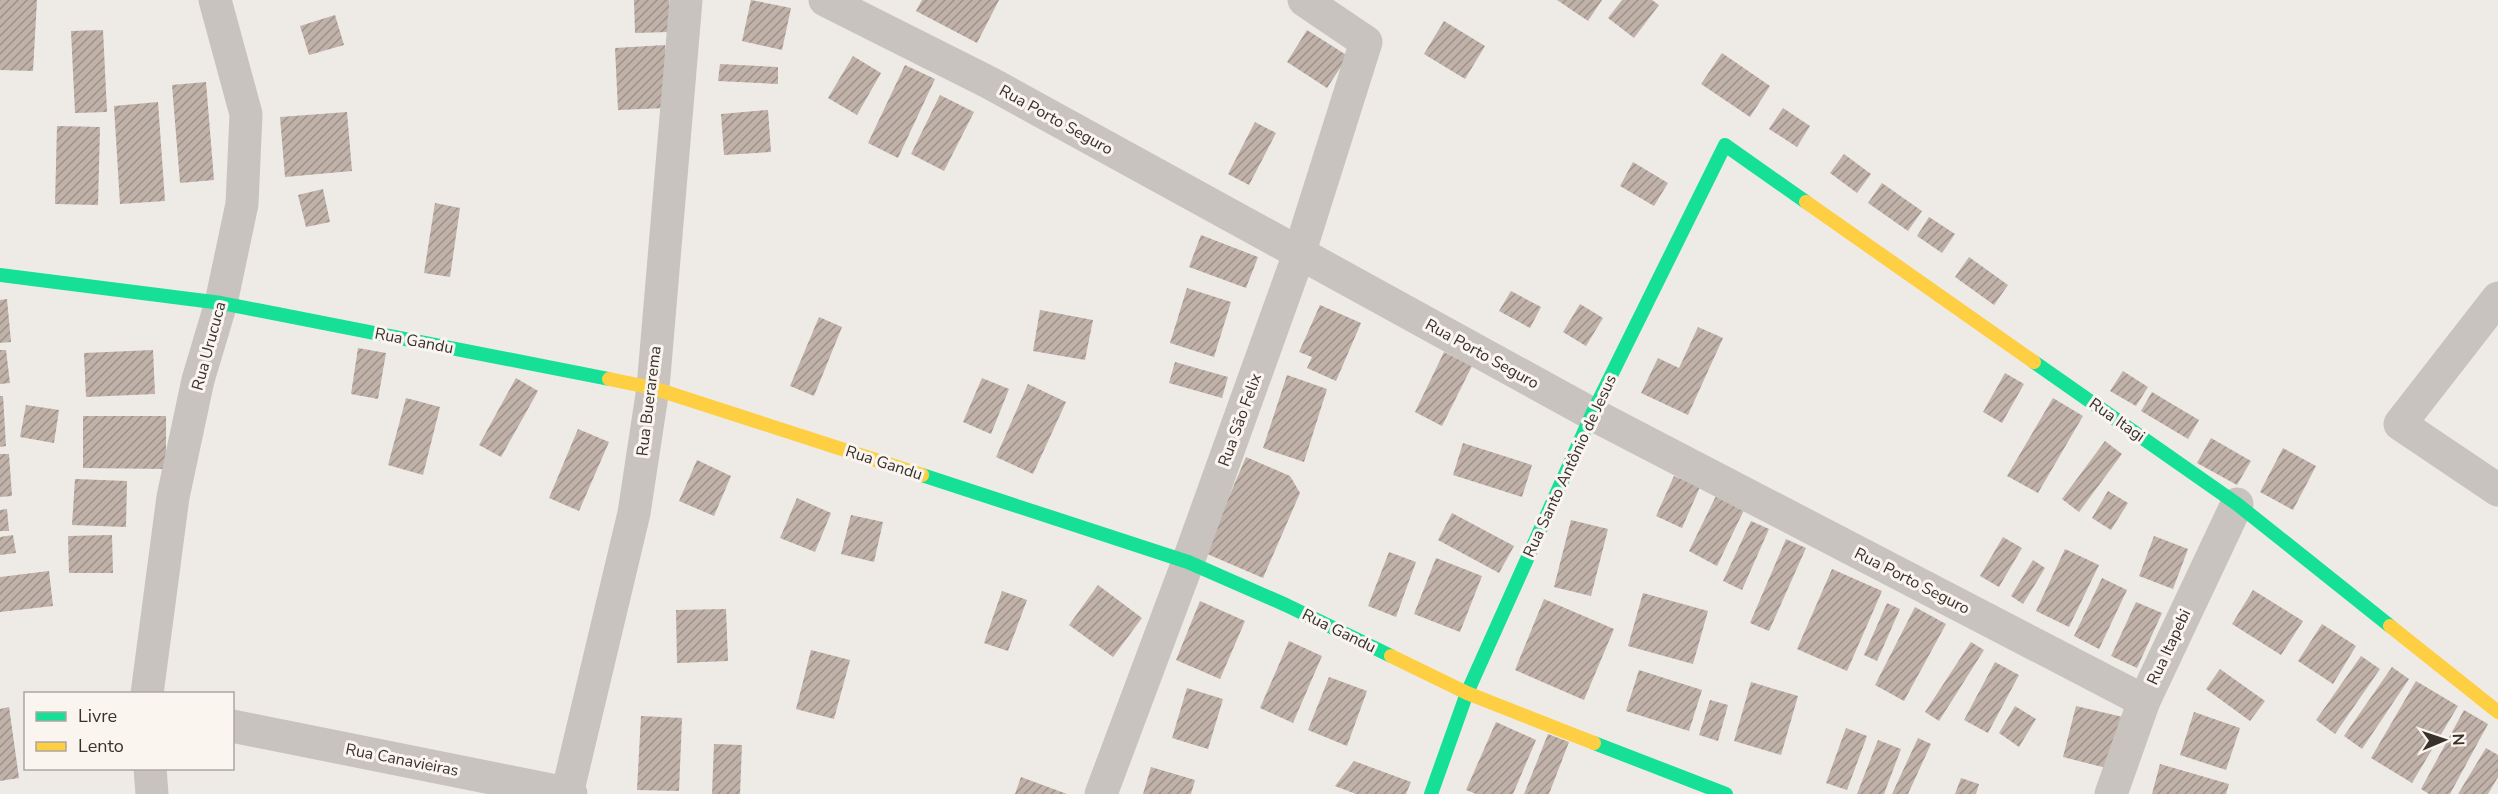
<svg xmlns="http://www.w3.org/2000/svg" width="2498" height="794" viewBox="0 0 2498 794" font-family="'Nunito Sans',sans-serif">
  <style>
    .building { fill: url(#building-hatch) }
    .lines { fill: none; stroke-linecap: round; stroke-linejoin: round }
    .street { stroke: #c8c3be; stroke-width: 33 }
    .fast { stroke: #16e098; stroke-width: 14 }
    .slow { stroke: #ffcf43; stroke-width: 14 }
    .labels { text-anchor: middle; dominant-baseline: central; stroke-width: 6; stroke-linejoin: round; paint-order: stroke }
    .street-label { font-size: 16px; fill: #39312c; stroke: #faf5ef }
  </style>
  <defs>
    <pattern id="building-hatch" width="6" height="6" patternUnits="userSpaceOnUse" patternTransform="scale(1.5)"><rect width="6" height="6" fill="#c0b1a9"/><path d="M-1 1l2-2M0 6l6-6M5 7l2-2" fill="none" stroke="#9d918a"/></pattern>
  </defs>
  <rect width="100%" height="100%" fill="#eeebe6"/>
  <g class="building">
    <polygon points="0,0 37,0 33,71 0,70"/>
    <polygon points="634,0 669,0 670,32 635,33"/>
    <polygon points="751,0 791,8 782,50 742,41"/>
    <polygon points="922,0 999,0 977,43 916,11"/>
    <polygon points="1557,0 1602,0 1588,21"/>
    <polygon points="1622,0 1652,0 1659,5 1634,38 1608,18"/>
    <polygon points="335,15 344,45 309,55 300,26"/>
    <polygon points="1444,21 1485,46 1465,79 1424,54"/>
    <polygon points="103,30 107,112 75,113 71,31"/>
    <polygon points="1307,30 1348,56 1327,88 1287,62"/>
    <polygon points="665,45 667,108 618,110 615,48"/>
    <polygon points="1722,53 1770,86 1750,117 1701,84"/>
    <polygon points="853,56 881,73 857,115 828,98"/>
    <polygon points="720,64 778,67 778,84 718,81"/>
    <polygon points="905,65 935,79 898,158 868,143"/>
    <polygon points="206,82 214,180 180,183 172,85"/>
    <polygon points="940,95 974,112 944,171 911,154"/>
    <polygon points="158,102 165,201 120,204 114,106"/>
    <polygon points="1783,108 1810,126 1797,147 1769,129"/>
    <polygon points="768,110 771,152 724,155 721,114"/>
    <polygon points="347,112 352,171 285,177 280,117"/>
    <polygon points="1255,122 1276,133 1249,185 1228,174"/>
    <polygon points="57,126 100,127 98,205 55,204"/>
    <polygon points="1844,154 1871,174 1857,193 1830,173"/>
    <polygon points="1633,162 1668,183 1654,206 1620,186"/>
    <polygon points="1882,183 1922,211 1908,231 1868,203"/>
    <polygon points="323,189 330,222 306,227 298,195"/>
    <polygon points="435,203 460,208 450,277 424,273"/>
    <polygon points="1929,217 1955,234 1942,253 1917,236"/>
    <polygon points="1201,235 1258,257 1246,288 1189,267"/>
    <polygon points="1969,257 2008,285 1994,305 1955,277"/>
    <polygon points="1187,288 1231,302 1214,357 1170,343"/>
    <polygon points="1511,291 1541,307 1530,328 1499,311"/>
    <polygon points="7,299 11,342 0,343 0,300"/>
    <polygon points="1580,304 1603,318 1586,346 1563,332"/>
    <polygon points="1320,305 1361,323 1336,381 1307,368 1312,357 1299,352"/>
    <polygon points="1040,310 1093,320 1085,360 1033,351"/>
    <polygon points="819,317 842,327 814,396 790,386"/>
    <polygon points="1698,327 1723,338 1688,415 1641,393 1658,358 1679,368"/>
    <polygon points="358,348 386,353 378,399 351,394"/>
    <polygon points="0,350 6,350 10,383 0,384"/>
    <polygon points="153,350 155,394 86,397 84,353"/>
    <polygon points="1444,352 1472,366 1442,426 1415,412"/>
    <polygon points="1175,362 1228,377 1222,398 1169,383"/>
    <polygon points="2123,371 2148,387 2136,406 2110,391"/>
    <polygon points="2005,373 2024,384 2002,423 1983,412"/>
    <polygon points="1287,375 1327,389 1304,462 1263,448"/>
    <polygon points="516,378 538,391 501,457 479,445"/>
    <polygon points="982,378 1009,389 991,434 963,422"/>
    <polygon points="1028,384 1066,402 1033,474 996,457"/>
    <polygon points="2152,392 2199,420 2188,439 2141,411"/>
    <polygon points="0,396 3,396 6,446 0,447"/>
    <polygon points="406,398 440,407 423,475 388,465"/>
    <polygon points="2053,398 2083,416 2038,493 2007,476"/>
    <polygon points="26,405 59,410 54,443 20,437"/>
    <polygon points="83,416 166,416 166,469 83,468"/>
    <polygon points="578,429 609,442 579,511 549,498"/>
    <polygon points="2211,438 2251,461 2237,485 2197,463"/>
    <polygon points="2105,441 2122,454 2079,512 2062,499"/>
    <polygon points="1463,443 1532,465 1522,497 1453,475"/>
    <polygon points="2283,448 2316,466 2293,510 2260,492"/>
    <polygon points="0,454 9,454 12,496 0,497"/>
    <polygon points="1246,457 1290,476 1300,493 1263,578 1205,553"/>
    <polygon points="697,460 731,476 714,516 679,501"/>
    <polygon points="1674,476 1700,487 1682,528 1656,516"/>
    <polygon points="75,479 127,481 126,527 72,525"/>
    <polygon points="2108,491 2128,503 2111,530 2092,518"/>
    <polygon points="1716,496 1744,510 1717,566 1689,551"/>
    <polygon points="797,498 831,513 815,552 780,538"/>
    <polygon points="7,509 9,531 0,531 0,510"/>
    <polygon points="1452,513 1514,546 1499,573 1438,540"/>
    <polygon points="851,515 883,522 874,562 841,554"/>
    <polygon points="1571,520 1608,529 1591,596 1554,587"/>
    <polygon points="1751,521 1769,529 1742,590 1723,581"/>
    <polygon points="13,535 16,553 0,555 0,537"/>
    <polygon points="112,535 113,573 69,573 68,536"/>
    <polygon points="2154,536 2188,549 2173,589 2139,576"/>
    <polygon points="2003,537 2022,548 1999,587 1980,576"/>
    <polygon points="1786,539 1806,548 1769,631 1750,623"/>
    <polygon points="2065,549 2099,565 2069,627 2036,611"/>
    <polygon points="1389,552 1416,562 1396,617 1368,606"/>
    <polygon points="1436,558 1482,576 1460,632 1414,614"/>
    <polygon points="2033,560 2045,568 2023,604 2011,596"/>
    <polygon points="1832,569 1882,591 1847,671 1797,649"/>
    <polygon points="49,571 53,606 0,612 0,577"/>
    <polygon points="2102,578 2127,590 2099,649 2074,636"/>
    <polygon points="1098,585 1142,618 1113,657 1069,625"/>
    <polygon points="2253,590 2303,621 2281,655 2232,624"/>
    <polygon points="1002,591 1027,600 1008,651 984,643"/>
    <polygon points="1643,593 1708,611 1693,664 1628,646"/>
    <polygon points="1544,599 1614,629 1584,700 1515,670"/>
    <polygon points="1200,601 1245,621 1220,679 1176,660"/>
    <polygon points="2136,602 2162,613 2137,668 2111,656"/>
    <polygon points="1887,603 1900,609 1877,661 1864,655"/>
    <polygon points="1915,607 1946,624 1904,701 1875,685"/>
    <polygon points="726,609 728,661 677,663 676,610"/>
    <polygon points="2322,624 2356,646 2333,684 2298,661"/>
    <polygon points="1289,641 1322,656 1293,723 1260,708"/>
    <polygon points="1971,642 1984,650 1939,721 1925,712"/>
    <polygon points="811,650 850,660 834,719 796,709"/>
    <polygon points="2361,656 2380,669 2335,734 2316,720"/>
    <polygon points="1995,662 2019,675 1988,733 1964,720"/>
    <polygon points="2392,667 2409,679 2362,749 2344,736"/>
    <polygon points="2220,669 2265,701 2250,721 2206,689"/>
    <polygon points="1639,670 1702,690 1689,731 1626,711"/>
    <polygon points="1329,677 1367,691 1347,746 1308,730"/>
    <polygon points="2416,681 2458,706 2412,783 2371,758"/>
    <polygon points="1751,682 1798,696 1781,755 1734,741"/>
    <polygon points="1187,688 1223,699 1208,749 1172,738"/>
    <polygon points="1710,700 1728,705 1718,741 1699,735"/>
    <polygon points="2015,706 2036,719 2019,747 1999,733"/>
    <polygon points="2076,706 2127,718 2114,770 2063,757"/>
    <polygon points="9,707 19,778 0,781 0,709"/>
    <polygon points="2464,710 2488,724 2450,794 2429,794 2421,789"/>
    <polygon points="2194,712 2240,728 2226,770 2180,755"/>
    <polygon points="641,716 682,718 679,791 637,790"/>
    <polygon points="1496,722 1536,740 1513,794 1476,794 1466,790"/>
    <polygon points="1846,728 1867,736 1847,790 1826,783"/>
    <polygon points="1548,734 1569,742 1549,794 1524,794"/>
    <polygon points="1918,738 1931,744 1908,794 1892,794"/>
    <polygon points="1878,740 1901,749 1884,794 1857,794"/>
    <polygon points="714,744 742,745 740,794 712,794"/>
    <polygon points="2486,748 2498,755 2498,777 2488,794 2458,794"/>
    <polygon points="1354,761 1411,782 1406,794 1356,794 1335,786"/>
    <polygon points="2160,764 2229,784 2226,794 2152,794"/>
    <polygon points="1151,767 1195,780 1191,794 1143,794"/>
    <polygon points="1021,777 1067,794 1015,794"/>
    <polygon points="1961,778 1979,784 1976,794 1955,794"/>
  </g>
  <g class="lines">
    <g class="street">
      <polyline points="825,0 990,83 1592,414 2144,701"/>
      <polyline points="2498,298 2400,424 2498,490"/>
      <polyline points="147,694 173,497 198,380 221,303 242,204 246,114 215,0"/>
      <polyline points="232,726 571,794"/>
      <polyline points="150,768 152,794"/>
      <polyline points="567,794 634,513 653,388 686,0"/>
      <polyline points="1101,794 1188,562 1299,254 1366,42 1304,0"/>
      <polyline points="2111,794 2144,701 2237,504"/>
    </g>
    <g class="fast">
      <polyline points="0,275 221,303 609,379"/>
      <polyline points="2034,362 2237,504 2390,626"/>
      <polyline points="922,475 1188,562 1286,605 1391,656"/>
      <polyline points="1594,743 1726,794"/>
      <polyline points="1431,794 1467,693 1592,414 1725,145 1806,202"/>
    </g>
    <g class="slow">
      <polyline points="1806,202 2034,362"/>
      <polyline points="609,379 653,388 922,475"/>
      <polyline points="2390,626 2498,712"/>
      <polyline points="1391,656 1467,693 1594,743"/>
    </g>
  </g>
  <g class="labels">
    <g class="street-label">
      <text transform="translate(1056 120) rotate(29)">Rua Porto Seguro</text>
      <text transform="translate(414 341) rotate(11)">Rua Gandu</text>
      <text transform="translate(209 346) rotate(-75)">Rua Urucuca</text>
      <text transform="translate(1482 354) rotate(29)">Rua Porto Seguro</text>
      <text transform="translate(649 401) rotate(-83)">Rua Buerarema</text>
      <text transform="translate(1240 420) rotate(-70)">Rua São Felix</text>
      <text transform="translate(2117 420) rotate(35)">Rua Itagi</text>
      <text transform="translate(884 463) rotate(18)">Rua Gandu</text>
      <text transform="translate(1570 466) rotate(-65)">Rua Santo Antônio de Jesus</text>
      <text transform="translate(1912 581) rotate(27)">Rua Porto Seguro</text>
      <text transform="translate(1339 631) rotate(26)">Rua Gandu</text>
      <text transform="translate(2169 647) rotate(-65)">Rua Itapebi</text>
      <text transform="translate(402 760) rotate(11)">Rua Canavieiras</text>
    </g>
  </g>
  <rect x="24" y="692" width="210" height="78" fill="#faf5ef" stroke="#ada7a1" stroke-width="1.5"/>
  <rect x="36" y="712" width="30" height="9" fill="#16e098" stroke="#ada7a1" stroke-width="1.5"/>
  <text x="78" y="722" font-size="18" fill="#39312c">Livre</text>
  <rect x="36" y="742" width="30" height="9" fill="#ffcf43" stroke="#ada7a1" stroke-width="1.5"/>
  <text x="78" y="752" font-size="18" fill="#39312c">Lento</text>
  <g transform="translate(2444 740) rotate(88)" stroke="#faf5ef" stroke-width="4.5" paint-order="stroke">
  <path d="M0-4.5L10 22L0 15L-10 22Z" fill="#39312c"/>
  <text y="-9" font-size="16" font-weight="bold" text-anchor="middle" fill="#39312c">N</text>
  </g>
</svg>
